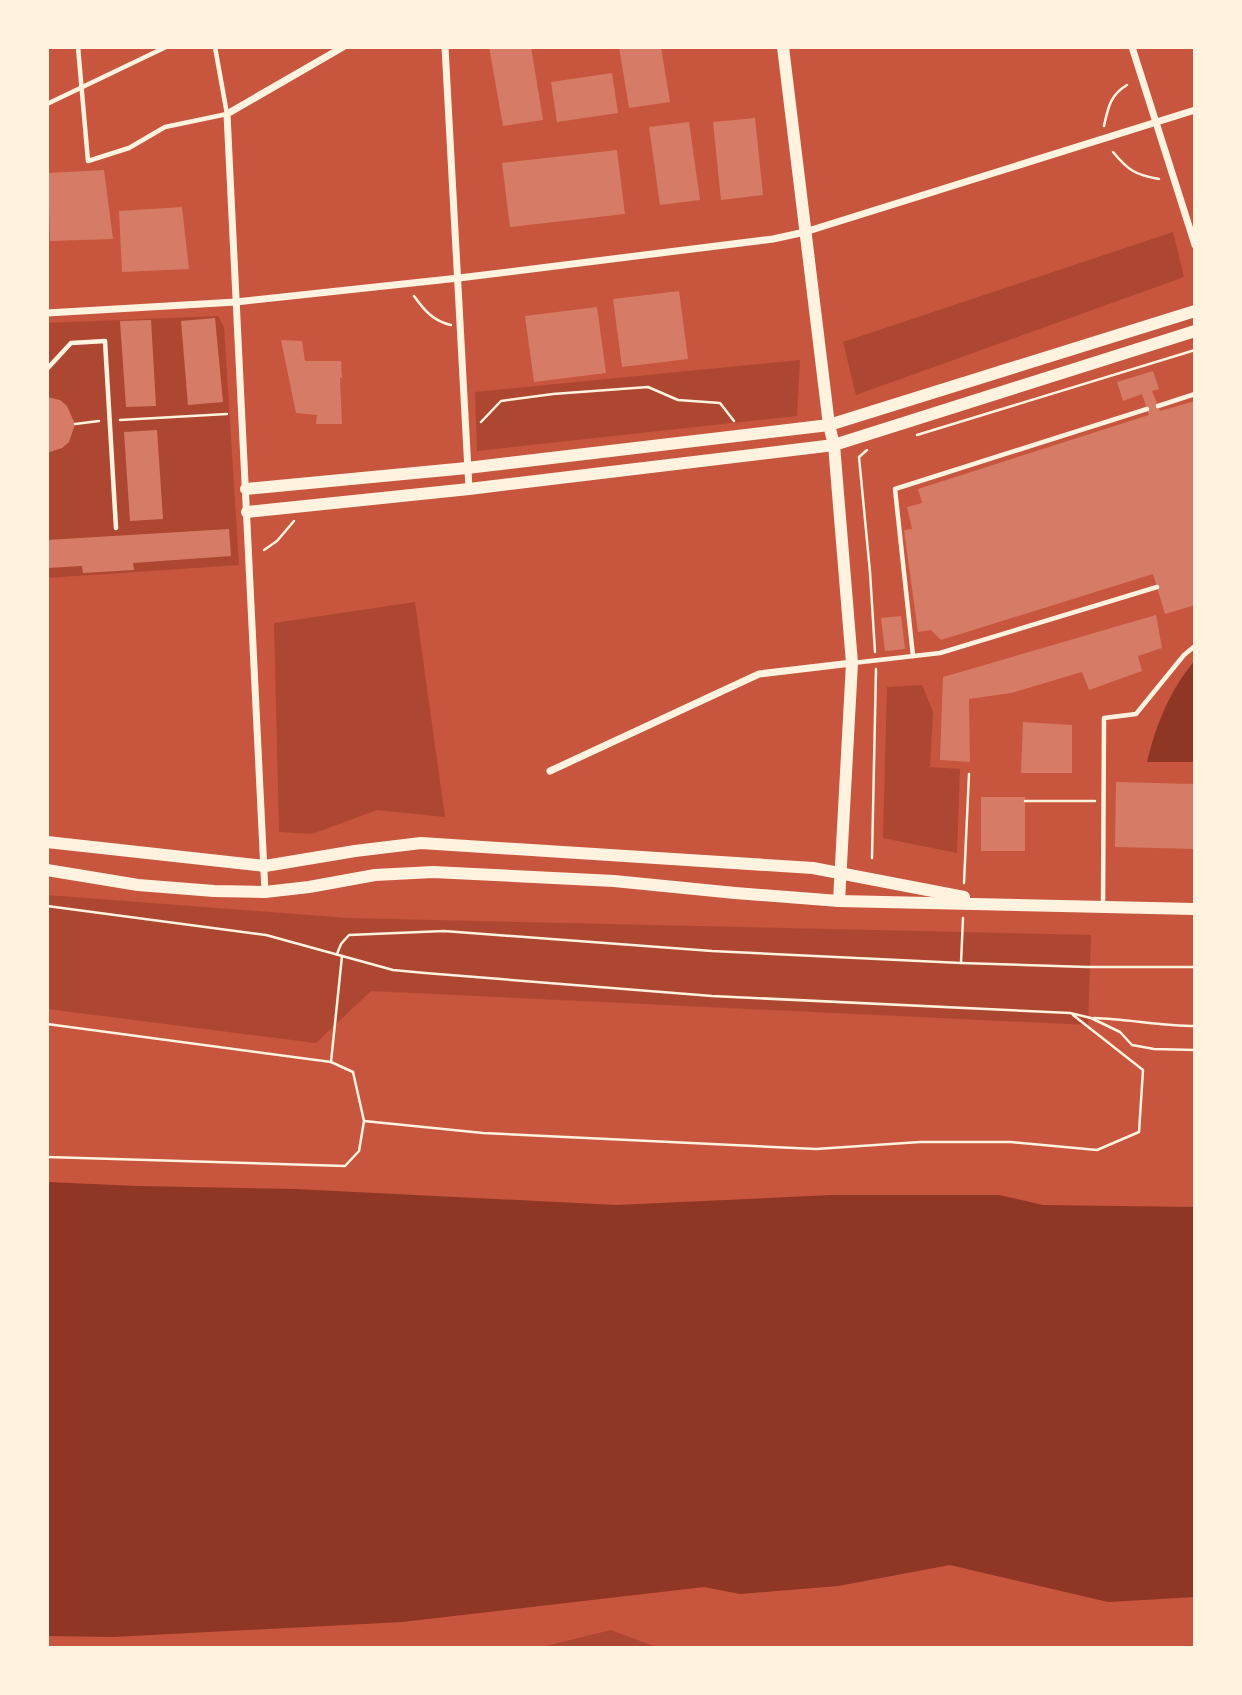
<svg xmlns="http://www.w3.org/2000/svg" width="1242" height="1695" viewBox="0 0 1242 1695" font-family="'Space Grotesk',sans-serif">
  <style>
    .green { fill: #ae4732 }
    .water { fill: #8f3625 }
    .building { fill: #d67c66 }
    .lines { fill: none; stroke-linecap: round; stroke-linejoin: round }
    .path { stroke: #fff3e0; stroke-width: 2.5 }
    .service { stroke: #fff3e0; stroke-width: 4.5 }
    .minor { stroke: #fff3e0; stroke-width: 7 }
    .tertiary { stroke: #fff3e0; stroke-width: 12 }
  </style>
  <rect width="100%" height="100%" fill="#c8553d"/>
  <g class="green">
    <polygon points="1173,232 1184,277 856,395 843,342"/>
    <polygon points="218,316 224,327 239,565 47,578 47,323"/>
    <polygon points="800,360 797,416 477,451 475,392"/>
    <polygon points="415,602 445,817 377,810 312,834 279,832 274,623"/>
    <polygon points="922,685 933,712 930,767 960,769 957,853 883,838 887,687"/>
    <polygon points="47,895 348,918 1091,935 1088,1025 371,991 316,1043 47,1009"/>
    <polygon points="611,1630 659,1648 537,1648"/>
  </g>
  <g class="water">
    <path d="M1195,660V762H1147C1156,724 1170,690 1195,660Z"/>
    <polygon points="47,1182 137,1186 295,1189 616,1205 832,1195 999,1195 1043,1205 1195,1207 1195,1597 1108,1602 950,1565 838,1586 740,1594 704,1587 402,1622 113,1637 47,1636"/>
  </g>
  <g class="building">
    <polygon points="489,47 531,47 543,120 503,126"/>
    <polygon points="619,47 661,47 670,102 629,108"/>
    <polygon points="612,73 618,113 557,122 551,82"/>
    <polygon points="755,118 763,195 721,200 713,122"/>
    <polygon points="689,122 700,200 660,205 649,127"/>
    <polygon points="617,150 625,214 510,227 502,163"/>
    <polygon points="104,170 113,239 50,241 48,173"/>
    <polygon points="182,207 189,269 122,272 119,211"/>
    <polygon points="679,291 688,359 622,367 613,299"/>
    <polygon points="597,307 606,373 534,382 525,316"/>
    <polygon points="215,318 223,402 188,405 181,321"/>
    <polygon points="151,320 156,406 126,407 120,321"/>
    <polygon points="281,340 302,341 305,361 341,361 342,378 340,378 342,424 316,424 317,415 296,413"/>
    <polygon points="1153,371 1159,389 1152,391 1160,411 1195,401 1195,605 1165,614 1153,574 941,640 931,630 918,632 904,530 912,529 907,507 922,503 918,489 1149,415 1142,394 1123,401 1117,382"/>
    <polygon points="47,397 60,400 67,406 75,424 69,442 62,448 47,453"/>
    <polygon points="157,430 163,519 130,521 124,432"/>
    <polygon points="229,529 231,556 133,563 134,570 83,573 82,566 47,568 47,540"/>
    <polygon points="1156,615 1162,648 1138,656 1142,671 1089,690 1082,672 1011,693 969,699 970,762 940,760 943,677"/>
    <polygon points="901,616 905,649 885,651 881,618"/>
    <polygon points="1023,722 1072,725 1072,773 1021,773"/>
    <polygon points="1116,782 1195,784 1195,849 1115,847"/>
    <rect x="981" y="797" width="44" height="54"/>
  </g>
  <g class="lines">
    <g class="path">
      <path d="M1104,126C1108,108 1110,95 1127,85"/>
      <path d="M1113,152C1128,170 1135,175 1159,179"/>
      <path d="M414,296C424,310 433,321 451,325"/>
      <polyline points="120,420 227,414"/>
      <polyline points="481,422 501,401 553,394 648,387 678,400 720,403 734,421"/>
      <polyline points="75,424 99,421"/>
      <polyline points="917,435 1195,350"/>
      <polyline points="867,450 859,457 870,572 875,652"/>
      <polyline points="264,550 277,541 294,521"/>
      <polyline points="1025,801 1095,801"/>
      <polyline points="872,858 876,669"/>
      <polyline points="964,883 969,774"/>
      <polyline points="47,906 266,935 393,970 425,973 712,996 1070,1013 1091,1018 1120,1032 1132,1045 1154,1049 1195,1050"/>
      <polyline points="337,954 341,944 349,935 444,931 712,951 961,963 1087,967 1195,967"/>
      <polyline points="961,963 963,918"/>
      <path d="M1094,1018C1128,1019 1161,1026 1195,1026"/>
      <polyline points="47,1024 331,1062 342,956"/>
      <polyline points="364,1121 483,1133 816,1149 920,1142 1011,1142 1097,1150 1139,1132 1143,1070 1073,1015"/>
      <polyline points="47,1157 345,1166 359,1151 364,1121 353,1072 331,1062"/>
    </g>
    <g class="service">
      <polyline points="78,47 88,161 129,148 165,127 227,114 215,47"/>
      <polyline points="47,104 166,47"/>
      <polyline points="47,369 71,343 105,341 116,528"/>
      <polyline points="1158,406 1195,394"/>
      <polyline points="913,656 895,489 1147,409"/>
      <polyline points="853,663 940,653 1157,587"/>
      <polyline points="1103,906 1104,718 1136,714 1184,655 1195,646"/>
    </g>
    <g class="minor">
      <polyline points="445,47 469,489"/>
      <polyline points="1132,47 1195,245"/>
      <polyline points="47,313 236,302 459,278 773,239 805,232 1195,110"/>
      <polyline points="550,771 759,674 852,663"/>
      <polyline points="265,892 227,114 343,47"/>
    </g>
    <g class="tertiary">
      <polyline points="783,47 829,425 834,445 852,663 839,901"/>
      <polyline points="246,489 467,468 829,425 1195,311"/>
      <polyline points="247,512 469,489 834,445 1195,331"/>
      <polyline points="47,842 265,866 355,851 421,843 813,868 964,897"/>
      <polyline points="47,870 138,885 214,891 265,892 309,887 375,875 433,872 614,881 735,893 839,901 1195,909"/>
    </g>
  </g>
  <rect width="1242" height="1695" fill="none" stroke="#fff3e0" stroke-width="98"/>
</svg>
